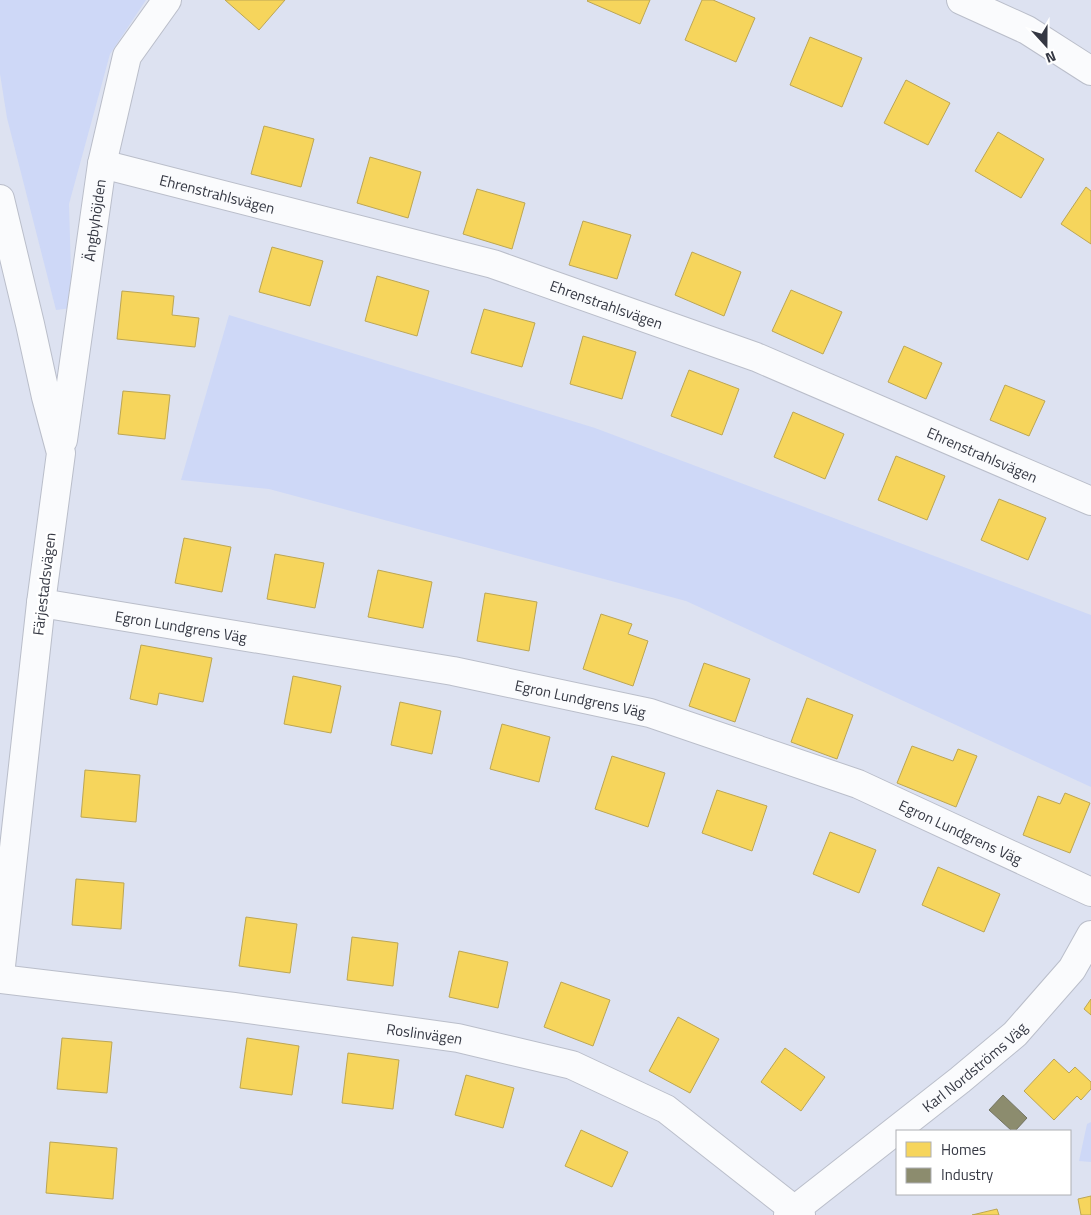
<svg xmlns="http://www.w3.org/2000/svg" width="1091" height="1215" viewBox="0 0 1091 1215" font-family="'Titillium Web',sans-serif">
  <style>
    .green { fill: #ced8f7 }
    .homes { fill: #f6d55c; stroke: #bca654 }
    .industry { fill: #8c8c6e; stroke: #727361 }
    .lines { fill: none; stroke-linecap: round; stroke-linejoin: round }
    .minor-casing { stroke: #babeca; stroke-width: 30 }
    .minor { stroke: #fafbfd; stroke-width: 28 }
    .labels { text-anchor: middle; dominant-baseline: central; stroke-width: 5; stroke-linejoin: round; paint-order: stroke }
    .street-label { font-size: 15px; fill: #353843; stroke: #fff }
  </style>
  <rect width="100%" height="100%" fill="#dde2f1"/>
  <g class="green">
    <polygon points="0,0 146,0 110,54 69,204 72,308 56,310 7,118 0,74"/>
    <polygon points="229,315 595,428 1091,615 1091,787 686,601 269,489 181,480"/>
    <polygon points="1091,1122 1091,1162 1079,1161 1087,1124"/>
  </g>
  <g class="homes">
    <polygon points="225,0 285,0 259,30"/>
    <polygon points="588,0 650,0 640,24 587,1"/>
    <polygon points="702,0 713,0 755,18 736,62 685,40"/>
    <polygon points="810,37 862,58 842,107 790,85"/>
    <polygon points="906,80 950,103 928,145 884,123"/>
    <polygon points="264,126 314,139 301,187 251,174"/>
    <polygon points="998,132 1044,159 1021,198 975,171"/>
    <polygon points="370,157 421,172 408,218 357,203"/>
    <polygon points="1086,187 1091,191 1091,244 1061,224"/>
    <polygon points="477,189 525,203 512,249 463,234"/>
    <polygon points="583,221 631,235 617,279 569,265"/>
    <polygon points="272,247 323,261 310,306 259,292"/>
    <polygon points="692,252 741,272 724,316 675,295"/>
    <polygon points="377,276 429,291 417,336 365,321"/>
    <polygon points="791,290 842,312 823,354 772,331"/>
    <polygon points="122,291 174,296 172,315 199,318 195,347 117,339"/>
    <polygon points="484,309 535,323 522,367 471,353"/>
    <polygon points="583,336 636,352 622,399 570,384"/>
    <polygon points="904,346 942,363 926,399 888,382"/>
    <polygon points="689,370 739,389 722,435 671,416"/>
    <polygon points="1005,385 1045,401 1029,436 990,420"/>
    <polygon points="123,391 170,395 165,439 118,434"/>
    <polygon points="793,412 844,434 825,479 774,457"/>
    <polygon points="896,456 945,476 927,520 878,500"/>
    <polygon points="999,499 1046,518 1028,560 981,540"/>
    <polygon points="184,538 231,547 222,592 175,583"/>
    <polygon points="275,554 324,563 315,608 267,599"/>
    <polygon points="378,570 432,582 423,628 368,617"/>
    <polygon points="485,593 537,602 529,651 477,641"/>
    <polygon points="601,614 632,624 628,634 648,641 633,686 583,669"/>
    <polygon points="141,645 212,658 203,702 159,693 157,705 130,699"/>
    <polygon points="704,663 750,679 735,722 689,706"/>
    <polygon points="293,676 341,686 331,733 284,724"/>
    <polygon points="807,698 853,715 837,759 791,742"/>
    <polygon points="400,702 441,711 432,754 391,745"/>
    <polygon points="502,724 550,737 539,782 490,769"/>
    <polygon points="912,746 953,761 958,749 977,756 956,807 897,783"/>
    <polygon points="612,756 665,773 648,827 595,809"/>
    <polygon points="85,770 140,775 136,822 81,817"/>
    <polygon points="717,790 767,806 752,851 702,833"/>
    <polygon points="1065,793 1090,803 1070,853 1023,835 1038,796 1060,804"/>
    <polygon points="830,832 876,850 859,893 813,874"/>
    <polygon points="938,867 1000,894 984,932 922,905"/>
    <polygon points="76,879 124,883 121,929 72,925"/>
    <polygon points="246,917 297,924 290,973 239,966"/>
    <polygon points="352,937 398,943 393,986 347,980"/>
    <polygon points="459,951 508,962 498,1008 449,997"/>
    <polygon points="561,982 610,1000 593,1046 544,1027"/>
    <polygon points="1091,999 1091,1015 1084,1009"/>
    <polygon points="678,1017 719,1039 690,1093 649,1071"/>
    <polygon points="62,1038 112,1042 107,1093 57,1089"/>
    <polygon points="247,1038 299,1046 292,1095 240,1088"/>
    <polygon points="785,1048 825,1077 801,1111 761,1082"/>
    <polygon points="348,1053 399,1060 393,1109 342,1103"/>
    <polygon points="1054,1059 1069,1073 1075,1067 1091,1082 1091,1089 1081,1100 1077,1096 1054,1120 1024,1091"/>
    <polygon points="466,1075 514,1088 503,1128 455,1115"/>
    <polygon points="581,1130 628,1152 612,1187 565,1166"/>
    <polygon points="50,1142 117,1148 113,1199 46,1193"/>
    <polygon points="1091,1196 1091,1215 1081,1215 1078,1199"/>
    <polygon points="997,1209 999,1215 972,1215"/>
  </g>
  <polygon class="industry" points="1003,1095 1027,1118 1015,1131 1012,1131 989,1110"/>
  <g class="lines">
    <g class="minor-casing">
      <g id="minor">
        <polyline points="961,0 1027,30 1091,71"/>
        <path id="s1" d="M102,164L493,264L756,357L1091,501"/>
        <polyline points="0,199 30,324 46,397 61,453 41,603 0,975"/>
        <path id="s2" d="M63,440L102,164L127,56L167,0"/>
        <path id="s3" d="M41,603L453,671L650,713L858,784L1091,892"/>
        <path id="s4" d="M0,979L234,1007L458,1038L572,1065L666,1109L801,1215"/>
        <path id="s5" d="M788,1215L960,1080L1015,1034L1072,969L1091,935"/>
      </g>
    </g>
    <use href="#minor" class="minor"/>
  </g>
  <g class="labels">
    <g class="street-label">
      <text stroke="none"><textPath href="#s1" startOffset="119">Ehrenstrahlsvägen</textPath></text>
      <text stroke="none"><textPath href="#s2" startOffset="222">Ängbyhöjden</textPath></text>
      <text stroke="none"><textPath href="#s1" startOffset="524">Ehrenstrahlsvägen</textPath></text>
      <text stroke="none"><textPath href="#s1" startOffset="929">Ehrenstrahlsvägen</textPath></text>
      <text transform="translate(44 584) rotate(-83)">Färjestadsvägen</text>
      <text stroke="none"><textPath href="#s3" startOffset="142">Egron Lundgrens Väg</textPath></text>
      <text stroke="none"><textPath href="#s3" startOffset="548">Egron Lundgrens Väg</textPath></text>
      <text stroke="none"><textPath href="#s3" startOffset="952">Egron Lundgrens Väg</textPath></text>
      <text stroke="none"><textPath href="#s4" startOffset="428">Roslinvägen</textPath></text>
      <text stroke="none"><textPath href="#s5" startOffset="238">Karl Nordströms Väg</textPath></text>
    </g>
  </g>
  <rect x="896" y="1130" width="175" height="65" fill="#ffffff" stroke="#aeafb4"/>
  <rect x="906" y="1142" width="25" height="15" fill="#f6d55c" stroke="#aeafb4"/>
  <text x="941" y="1155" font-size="15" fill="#353843">Homes</text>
  <rect x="906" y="1168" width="25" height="15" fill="#8c8c6e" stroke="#aeafb4"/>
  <text x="941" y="1180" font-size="15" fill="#353843">Industry</text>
  <g transform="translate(1046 45) rotate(159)" stroke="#ffffff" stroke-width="4" paint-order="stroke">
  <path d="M0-4L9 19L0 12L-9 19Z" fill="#353843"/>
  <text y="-8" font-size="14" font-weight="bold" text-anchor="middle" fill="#353843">N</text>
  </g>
</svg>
